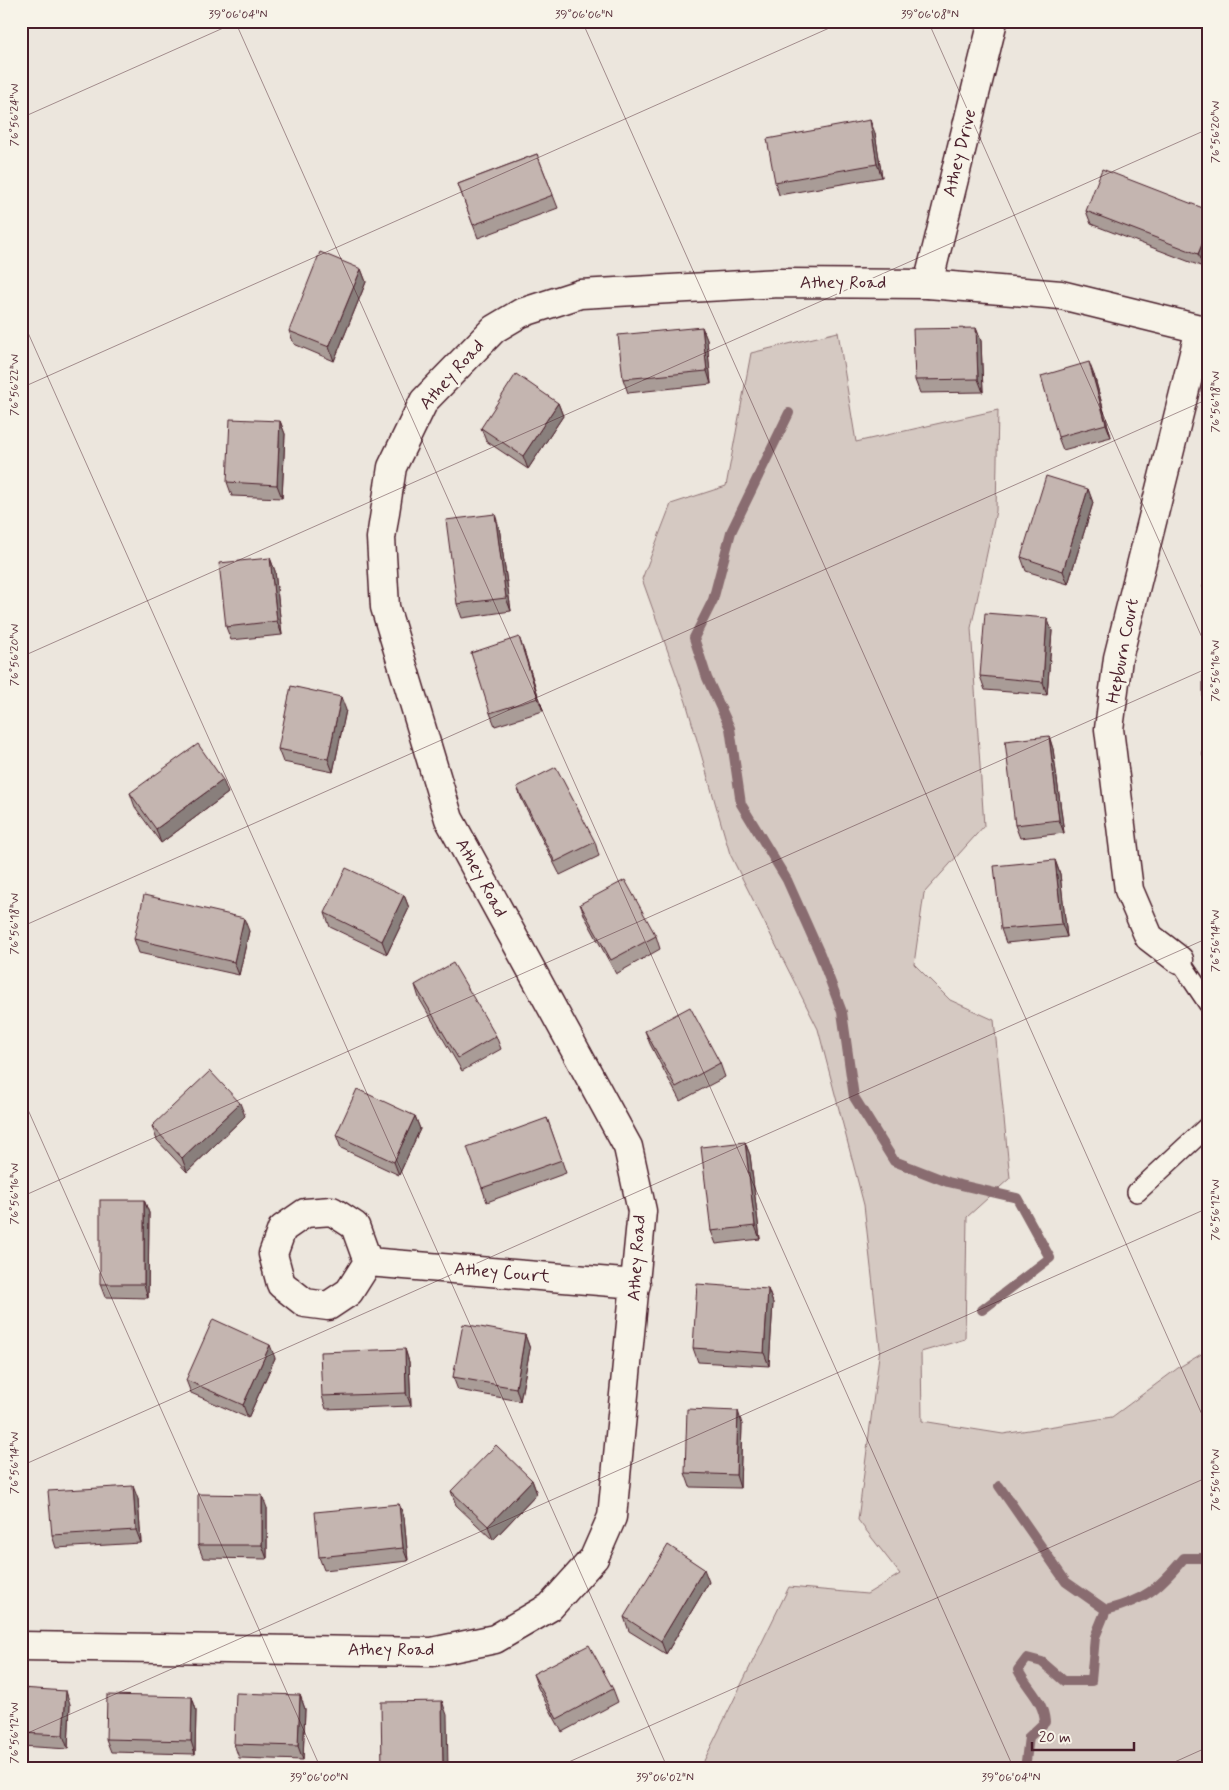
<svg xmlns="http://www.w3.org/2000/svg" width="1229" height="1790" viewBox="0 0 1229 1790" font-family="Mynerve,sans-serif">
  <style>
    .green { fill: #d5c9c2; stroke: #907476 }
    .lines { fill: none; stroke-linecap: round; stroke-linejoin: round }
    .stream { stroke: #896c6f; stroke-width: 10 }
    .lane-casing { stroke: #4a1f2b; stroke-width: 22 }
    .street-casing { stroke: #4a1f2b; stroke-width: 31 }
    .lane { stroke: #f7f3e8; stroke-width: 19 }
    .street { stroke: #f7f3e8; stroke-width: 28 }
    .wall { fill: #a99c97; stroke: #4a1f2b }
    .shaded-wall { fill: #897f7b; stroke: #4a1f2b }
    .building { fill: #c4b5b0; stroke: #4a1f2b }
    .ticks { fill: none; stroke: #4a1f2b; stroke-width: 1; stroke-opacity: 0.45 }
    .labels { text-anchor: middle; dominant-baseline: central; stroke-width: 5; stroke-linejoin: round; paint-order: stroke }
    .street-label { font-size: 18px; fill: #4a1f2b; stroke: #f7f3e8 }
    .neatline { fill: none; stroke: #4a1f2b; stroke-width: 2 }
    .ticks-label { font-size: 12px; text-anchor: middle; fill: #4a1f2b }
  </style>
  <rect width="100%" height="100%" fill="#ece6dd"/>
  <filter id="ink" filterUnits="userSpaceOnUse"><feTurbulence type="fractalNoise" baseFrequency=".02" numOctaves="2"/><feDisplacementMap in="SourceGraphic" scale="10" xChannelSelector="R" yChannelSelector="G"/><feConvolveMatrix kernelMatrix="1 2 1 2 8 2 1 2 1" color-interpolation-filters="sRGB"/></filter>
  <g filter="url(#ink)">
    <polygon class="green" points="838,332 856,442 998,410 996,511 971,628 984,826 924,893 914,964 950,1000 994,1020 1010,1178 967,1217 965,1339 921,1352 922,1421 1003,1434 1112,1417 1178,1368 1208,1350 1208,1769 700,1769 789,1587 867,1594 900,1574 858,1520 880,1348 864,1205 818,1029 730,854 686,702 642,579 671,504 726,486 751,353"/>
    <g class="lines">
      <g class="stream">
        <polyline points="789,413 731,532 713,600 694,638 707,678 730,728 741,804 787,880 820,954 842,1012 854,1097 894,1161 948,1182 1017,1198 1050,1258 982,1310"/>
        <polyline points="999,1486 1066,1582 1106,1610"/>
        <path d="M1025,1769L1029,1737L1045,1722C1043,1699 1028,1690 1018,1670L1027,1658L1042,1662L1064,1681H1091L1095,1637L1106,1610C1145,1600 1158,1589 1184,1558H1202L1208,1561"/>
      </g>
      <g class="lane-casing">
        <g id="lane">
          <polyline points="1179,960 1208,1003"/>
          <polyline points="1137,1192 1208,1126"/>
        </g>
      </g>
      <g class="street-casing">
        <g id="street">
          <polyline points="928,284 993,21"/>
          <polyline points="1179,960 1149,937 1129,890 1109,729 1118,658 1200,329"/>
          <polyline points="368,1262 349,1292 328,1306 305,1303 281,1284 273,1254 282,1229 305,1213 332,1211 355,1226 368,1262 636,1284"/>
          <polyline points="21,1646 432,1652 495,1639 550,1607 594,1558 612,1517 642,1211 628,1147 449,819 385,607 381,538 392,467 424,401 494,329 521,313 580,294 780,283 928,284 1061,295 1208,331"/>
        </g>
      </g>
      <use href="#lane" class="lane"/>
      <use href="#street" class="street"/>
    </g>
    <g class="wall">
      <polygon points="875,133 882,177 779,195 775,182"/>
      <polygon points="537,154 558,208 478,238 458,184"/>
      <polygon points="1208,210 1208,256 1203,267 1091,224 1086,211"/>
      <polygon points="361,269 366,282 334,361 294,344 289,331"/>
      <polygon points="702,327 707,340 711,384 628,393 623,379"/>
      <polygon points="976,328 981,341 983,392 920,393 915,380"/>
      <polygon points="1094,375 1111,437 1063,450 1058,437"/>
      <polygon points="558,403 563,416 528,469 486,441 481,428"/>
      <polygon points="280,421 285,434 282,498 232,496 227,482"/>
      <polygon points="1088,489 1093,503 1068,584 1026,571 1021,557"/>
      <polygon points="499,527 511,611 462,618 457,604"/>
      <polygon points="270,558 275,571 282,635 231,640 226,627"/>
      <polygon points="1208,569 1208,600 1203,587"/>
      <polygon points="1047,618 1052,631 1047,695 985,690 980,676"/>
      <polygon points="524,651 543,711 495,726 490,713"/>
      <polygon points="1208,672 1208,769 1203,756"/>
      <polygon points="346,710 333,772 283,762 278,749"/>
      <polygon points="1049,736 1053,749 1064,833 1020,838 1015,825"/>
      <polygon points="517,787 595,842 599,856 560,875 522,800"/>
      <polygon points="130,793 228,793 161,843 135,807"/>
      <polygon points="1055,860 1060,874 1067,937 1006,943 1001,929"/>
      <polygon points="404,895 409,908 387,954 330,927 325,913"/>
      <polygon points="580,904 656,936 660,949 616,974 585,917"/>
      <polygon points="249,931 239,975 139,953 134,939"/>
      <polygon points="415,985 496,1036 501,1049 462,1071 419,998"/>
      <polygon points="645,1031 720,1063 725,1077 680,1101 650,1044"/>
      <polygon points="245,1116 187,1172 157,1140 152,1126"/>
      <polygon points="415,1116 420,1129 399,1175 341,1148 336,1135"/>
      <polygon points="547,1118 566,1173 487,1202 482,1188"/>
      <polygon points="745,1142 750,1155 760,1239 716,1244 711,1231"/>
      <polygon points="144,1200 149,1213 148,1298 105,1297 100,1284"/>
      <polygon points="768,1289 773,1303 769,1366 698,1362 693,1348"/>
      <polygon points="525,1335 530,1349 520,1401 458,1390 453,1377"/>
      <polygon points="405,1349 409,1362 411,1406 326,1409 322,1396"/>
      <polygon points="275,1358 248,1418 191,1393 186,1380"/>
      <polygon points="742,1424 740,1488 690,1487 685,1473"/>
      <polygon points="532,1480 537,1494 493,1540 456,1505 451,1491"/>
      <polygon points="138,1499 141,1543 56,1548 52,1535"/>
      <polygon points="399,1504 404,1517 408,1561 324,1570 319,1557"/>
      <polygon points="267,1508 267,1559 203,1558 198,1545"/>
      <polygon points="709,1582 666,1654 629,1631 624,1617"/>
      <polygon points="533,1674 613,1689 618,1702 562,1732 538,1688"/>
      <polygon points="21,1688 70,1704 68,1749 21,1746"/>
      <polygon points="300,1695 305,1709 303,1760 239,1758 234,1744"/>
      <polygon points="192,1697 196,1710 195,1754 111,1752 106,1739"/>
    </g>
    <g class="shaded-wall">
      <polygon points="870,120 875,133 882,177 877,164"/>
      <polygon points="1208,230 1208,256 1203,267 1198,254"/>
      <polygon points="361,269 366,282 334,361 329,347"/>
      <polygon points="702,327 707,340 711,384 707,371"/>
      <polygon points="976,328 981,341 983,392 978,379"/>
      <polygon points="1089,362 1094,375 1111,437 1106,424"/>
      <polygon points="558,403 563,416 528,469 523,456"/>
      <polygon points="280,421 285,434 282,498 277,485"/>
      <polygon points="1088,489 1093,503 1068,584 1063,571"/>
      <polygon points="495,514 499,527 511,611 506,598"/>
      <polygon points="270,558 275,571 282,635 277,621"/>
      <polygon points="1047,618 1052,631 1047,695 1043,682"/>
      <polygon points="519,637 524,651 543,711 538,698"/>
      <polygon points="341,697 346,710 333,772 328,759"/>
      <polygon points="1049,736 1053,749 1064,833 1059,820"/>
      <polygon points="223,780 228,793 161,843 156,829"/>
      <polygon points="1055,860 1060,874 1067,937 1062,924"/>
      <polygon points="404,895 409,908 387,954 382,941"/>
      <polygon points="244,918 249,931 239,975 234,962"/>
      <polygon points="240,1103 245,1116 187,1172 182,1158"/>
      <polygon points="415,1116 420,1129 399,1175 394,1162"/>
      <polygon points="745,1142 750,1155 760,1239 755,1226"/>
      <polygon points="144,1200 149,1213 148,1298 144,1284"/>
      <polygon points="768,1289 773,1303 769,1366 764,1353"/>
      <polygon points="525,1335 530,1349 520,1401 516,1388"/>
      <polygon points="270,1345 275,1358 248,1418 243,1405"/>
      <polygon points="405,1349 409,1362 411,1406 406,1393"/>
      <polygon points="738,1411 742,1424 740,1488 736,1475"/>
      <polygon points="532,1480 537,1494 493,1540 488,1526"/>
      <polygon points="133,1486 138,1499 141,1543 136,1530"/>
      <polygon points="262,1495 267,1508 267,1559 262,1545"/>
      <polygon points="399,1504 404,1517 408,1561 403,1548"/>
      <polygon points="704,1569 709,1582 666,1654 661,1641"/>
      <polygon points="66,1691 70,1704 68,1749 63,1735"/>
      <polygon points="300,1695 305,1709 303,1760 298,1746"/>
      <polygon points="192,1697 196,1710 195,1754 191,1741"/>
      <polygon points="442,1701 447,1715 448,1769 443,1769"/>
    </g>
    <g class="building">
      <polygon points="870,120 877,164 775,182 767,139"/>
      <polygon points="537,154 553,195 473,225 458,184"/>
      <polygon points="1102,169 1208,210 1208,230 1198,254 1086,211"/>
      <polygon points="320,252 361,269 329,347 289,331"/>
      <polygon points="702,327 707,371 623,379 618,335"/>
      <polygon points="976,328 978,379 915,380 913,329"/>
      <polygon points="1089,362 1106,424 1058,437 1041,376"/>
      <polygon points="516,374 558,403 523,456 481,428"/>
      <polygon points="230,419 280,421 277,485 227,482"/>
      <polygon points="1046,476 1088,489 1063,571 1021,557"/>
      <polygon points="495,514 506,598 457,604 446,520"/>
      <polygon points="270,558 277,621 226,627 219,563"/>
      <polygon points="1208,569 1208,588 1203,587"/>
      <polygon points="985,613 1047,618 1043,682 980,676"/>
      <polygon points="519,637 538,698 490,713 471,653"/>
      <polygon points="1203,671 1208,672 1208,756 1203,756"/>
      <polygon points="291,686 341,697 328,759 278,749"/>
      <polygon points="1049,736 1059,820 1015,825 1005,741"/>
      <polygon points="198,744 223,780 156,829 130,793"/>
      <polygon points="556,767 595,842 555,862 517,787"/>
      <polygon points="1055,860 1062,924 1001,929 994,866"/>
      <polygon points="346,868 404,895 382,941 325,913"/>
      <polygon points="625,880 656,936 611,960 580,904"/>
      <polygon points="144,895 244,918 234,962 134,939"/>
      <polygon points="453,963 496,1036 458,1058 415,985"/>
      <polygon points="690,1007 720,1063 676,1087 645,1031"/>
      <polygon points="210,1071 240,1103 182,1158 152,1126"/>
      <polygon points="357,1089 415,1116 394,1162 336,1135"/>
      <polygon points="547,1118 562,1160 482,1188 467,1147"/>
      <polygon points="745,1142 755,1226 711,1231 701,1147"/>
      <rect x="100" y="1200" width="44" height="84"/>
      <polygon points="697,1284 768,1289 764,1353 693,1348"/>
      <polygon points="213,1319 270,1345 243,1405 186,1380"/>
      <polygon points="463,1324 525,1335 516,1388 453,1377"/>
      <polygon points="405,1349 406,1393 322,1396 320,1352"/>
      <polygon points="687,1409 738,1411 736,1475 685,1473"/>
      <polygon points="496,1445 532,1480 488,1526 451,1491"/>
      <polygon points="133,1486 136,1530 52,1535 48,1491"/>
      <polygon points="198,1494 262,1495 262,1545 198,1545"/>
      <polygon points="399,1504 403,1548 319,1557 315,1512"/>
      <polygon points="668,1545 704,1569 661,1641 624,1617"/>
      <polygon points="589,1645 613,1689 557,1719 533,1674"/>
      <polygon points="21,1688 66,1691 63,1735 21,1733"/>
      <polygon points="236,1693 300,1695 298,1746 234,1744"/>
      <polygon points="107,1695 192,1697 191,1741 106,1739"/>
      <polygon points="442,1701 443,1769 382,1769 381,1702"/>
    </g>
  </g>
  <path class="ticks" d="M235,21L1014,1769M582,21L1208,1428M928,21L1208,651M21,118L239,21M21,317L668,1769M21,388L845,21M21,657L1208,129M21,927L1208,399M21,1094L321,1769M21,1197L1208,668M21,1466L1208,938M21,1736L1208,1208M553,1769L1208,1477M1159,1769L1208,1747"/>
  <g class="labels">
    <g class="street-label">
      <text transform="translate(960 153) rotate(-76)">Athey Drive</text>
      <text x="843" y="283">Athey Road</text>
      <text transform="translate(452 375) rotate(-48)">Athey Road</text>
      <text transform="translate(1123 651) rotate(-79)">Hepburn Court</text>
      <text transform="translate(481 878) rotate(61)">Athey Road</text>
      <text transform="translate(637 1258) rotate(-86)">Athey Road</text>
      <text transform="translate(502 1273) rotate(5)">Athey Court</text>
      <text x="391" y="1650">Athey Road</text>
    </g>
  </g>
  <rect width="1229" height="1790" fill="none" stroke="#f7f3e8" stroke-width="55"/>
  <path d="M1032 1742v8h102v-8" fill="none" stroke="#4a1f2b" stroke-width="2.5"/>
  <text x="1039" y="1742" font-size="15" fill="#4a1f2b" stroke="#f7f3e8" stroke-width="4" paint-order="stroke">20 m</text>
  <rect x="28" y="28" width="1174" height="1734" class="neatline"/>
  <g class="ticks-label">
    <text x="238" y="18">39°06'04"N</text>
    <text x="584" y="18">39°06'06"N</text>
    <text x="930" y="18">39°06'08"N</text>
    <text transform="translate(14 115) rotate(-90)" y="4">76°56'24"W</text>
    <text transform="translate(1215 132) rotate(-90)" y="4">76°56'20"W</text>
    <text transform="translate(14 385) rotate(-90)" y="4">76°56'22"W</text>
    <text transform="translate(1215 402) rotate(-90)" y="4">76°56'18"W</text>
    <text transform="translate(14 655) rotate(-90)" y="4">76°56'20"W</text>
    <text transform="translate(1215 671) rotate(-90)" y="4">76°56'16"W</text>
    <text transform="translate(14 924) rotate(-90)" y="4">76°56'18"W</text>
    <text transform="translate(1215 941) rotate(-90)" y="4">76°56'14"W</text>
    <text transform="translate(14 1194) rotate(-90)" y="4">76°56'16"W</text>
    <text transform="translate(1215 1210) rotate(-90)" y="4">76°56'12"W</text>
    <text transform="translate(14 1463) rotate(-90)" y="4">76°56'14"W</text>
    <text transform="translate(1215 1480) rotate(-90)" y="4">76°56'10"W</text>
    <text transform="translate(14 1733) rotate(-90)" y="4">76°56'12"W</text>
    <text x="319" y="1781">39°06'00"N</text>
    <text x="665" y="1781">39°06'02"N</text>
    <text x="1011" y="1781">39°06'04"N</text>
  </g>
</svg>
